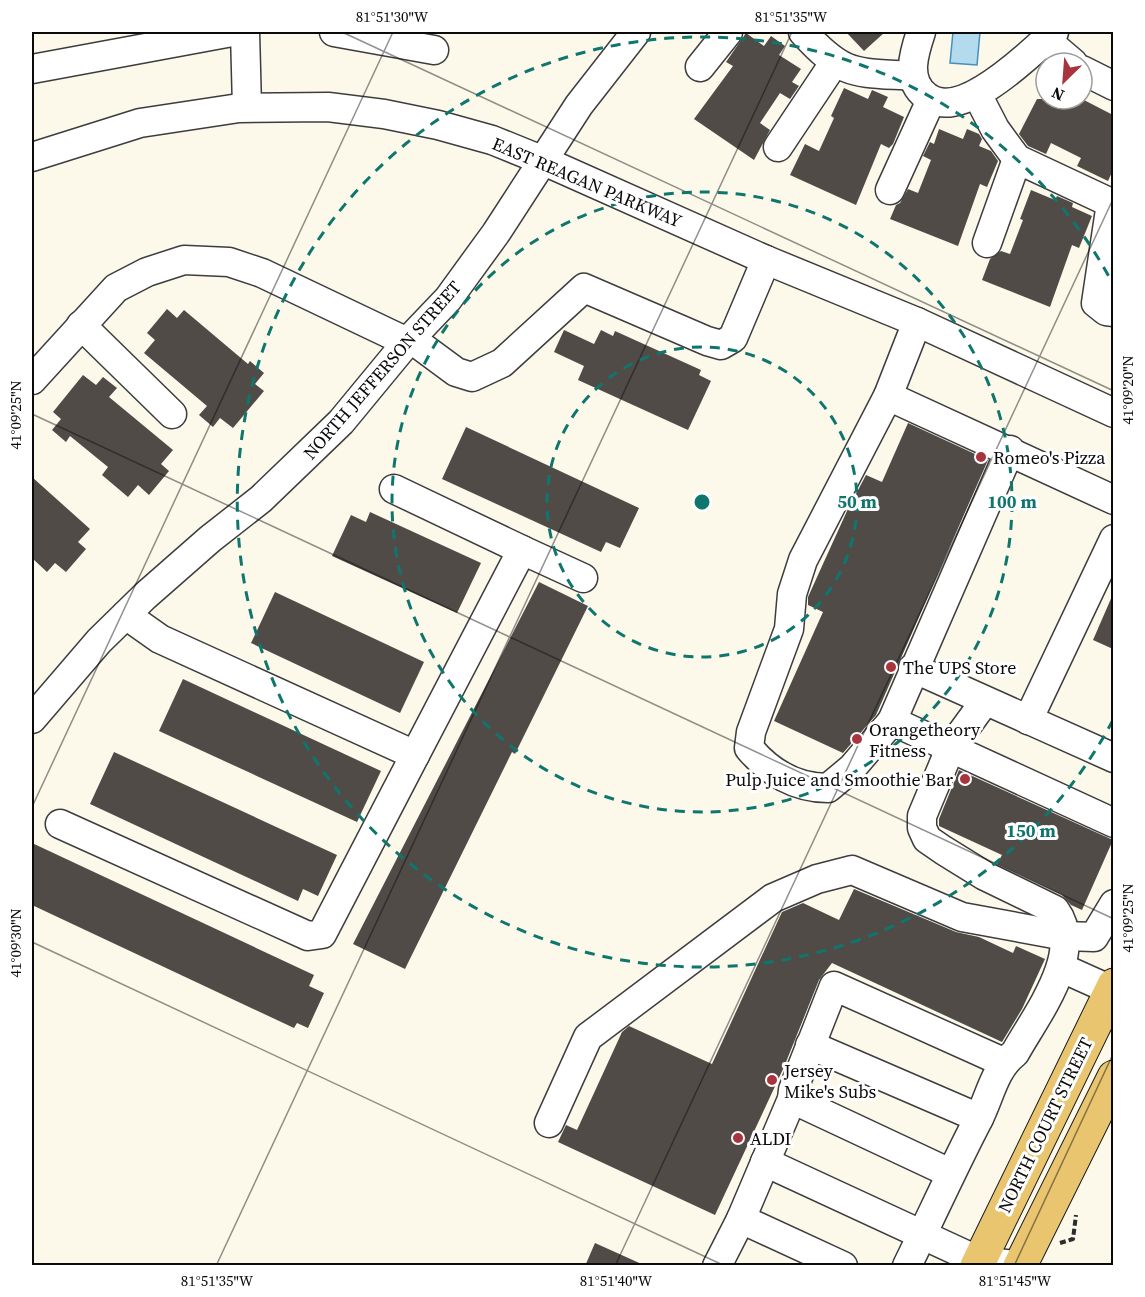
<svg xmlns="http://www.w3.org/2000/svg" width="1145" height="1297" viewBox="0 0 1145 1297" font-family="'Source Serif 4',serif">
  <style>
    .water { fill: #b4daee; stroke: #4491bc; stroke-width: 1.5 }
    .building { fill: #514b48 }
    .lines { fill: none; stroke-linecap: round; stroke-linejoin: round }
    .minor-casing { stroke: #3d3d3d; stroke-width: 31 }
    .major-casing { stroke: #1b1b1b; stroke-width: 35 }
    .path { stroke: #2c2c2c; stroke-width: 4; stroke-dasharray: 6 3; stroke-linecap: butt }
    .minor { stroke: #fff; stroke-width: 28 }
    .major { stroke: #e8c56e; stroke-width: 33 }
    .ticks { fill: none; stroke: #0a0a0a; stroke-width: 1.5; stroke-opacity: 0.45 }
    .ring { fill: none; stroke: #0f766e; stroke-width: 3; stroke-dasharray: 10 8 }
    .poi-dot { fill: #a8343e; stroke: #fff; stroke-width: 2 }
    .labels { text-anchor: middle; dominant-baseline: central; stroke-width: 6; stroke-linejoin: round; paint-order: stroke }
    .street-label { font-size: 18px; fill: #0a0a0a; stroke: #fff }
    .poi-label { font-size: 18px; fill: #0a0a0a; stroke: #fff; text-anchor: start }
    .centre { fill: #0f766e; stroke: #fff; stroke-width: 3 }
    .ring-label { font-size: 18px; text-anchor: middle; font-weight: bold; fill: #0f766e; stroke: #fff; stroke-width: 6; stroke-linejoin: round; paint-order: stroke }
    .neatline { fill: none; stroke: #0a0a0a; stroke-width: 2 }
    .ticks-label { font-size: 15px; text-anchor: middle; fill: #0a0a0a }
  </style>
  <rect width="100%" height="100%" fill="#fcf8ea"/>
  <polygon class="water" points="953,32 980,32 977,65 950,63"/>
  <g class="building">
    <polygon points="846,32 885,32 864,51"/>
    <polygon points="746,33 764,46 771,36 785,46 779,55 801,69 792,82 799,86 790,99 780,93 760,123 770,130 754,160 694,119 733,66 726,62"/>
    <polygon points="844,88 868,99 872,90 888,97 883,107 904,117 893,144 889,148 881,144 856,205 790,175 805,144 819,151 834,118 831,116"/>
    <polygon points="1037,99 1082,99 1113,115 1113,170 1108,181 1077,166 1081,158 1051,143 1046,154 1028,146 1019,134"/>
    <polygon points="939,129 963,139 967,129 979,134 982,139 979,146 991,151 998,161 987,187 980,184 958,246 890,219 896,205 900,203 908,189 918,193 931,160 923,156 930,142 934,144"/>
    <polygon points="1031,190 1055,200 1057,196 1073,203 1072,207 1092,216 1079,248 1072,245 1050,307 982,280 990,259 1001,251 1010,254 1023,220 1020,219"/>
    <polygon points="167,309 177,318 184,310 248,364 250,361 264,373 255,384 264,391 233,428 220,418 213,427 199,415 207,406 144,353 155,340 147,333"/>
    <polygon points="564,330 594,344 601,330 613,336 615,331 701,370 699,375 711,381 688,430 578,380 584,366 554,352"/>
    <polygon points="83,375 96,385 103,377 117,388 109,397 173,450 161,464 169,471 149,495 138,485 128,497 102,475 108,467 70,436 66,442 52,430 61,419 53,412"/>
    <polygon points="908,423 988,460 876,715 843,753 774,721 823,612 808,605 808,597 847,511 866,475 882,482"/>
    <polygon points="466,427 639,508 620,548 606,542 601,552 442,479"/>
    <polygon points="32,477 90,529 78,542 86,549 66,572 55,563 47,572 32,558"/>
    <polygon points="370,512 481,563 457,613 332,556 351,515 366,522"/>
    <polygon points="539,582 588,606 515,754 512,752 405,969 353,944"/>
    <polygon points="275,592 424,662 400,713 251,643"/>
    <polygon points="1113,594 1113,649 1093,640"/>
    <polygon points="183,679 381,771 357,822 159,731"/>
    <polygon points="114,752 337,855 318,896 303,889 298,901 90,804"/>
    <polygon points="959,770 1113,840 1082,910 1071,905 1062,895 997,864 1002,855 939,826 939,819"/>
    <polygon points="32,843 314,975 309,986 324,993 308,1028 297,1023 294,1028 32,905"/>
    <polygon points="854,889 956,932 979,937 1013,953 1016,946 1045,959 1022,1009 1002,1042 832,963 819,980 784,1067 715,1215 558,1142 566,1125 577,1130 622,1032 629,1026 712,1064 782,912 803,903 839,920"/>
    <polygon points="595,1243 646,1266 585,1266"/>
  </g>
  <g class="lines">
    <g class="minor-casing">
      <g id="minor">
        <polyline points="245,32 247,107"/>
        <polyline points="334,32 434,50"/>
        <path d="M803,32C844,77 854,72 913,76"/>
        <path d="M921,32C914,53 905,80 926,96C960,124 1030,54 1054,32"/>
        <polyline points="1046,40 1073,63"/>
        <polyline points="700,67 728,32"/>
        <polyline points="32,69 232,32"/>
        <polyline points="1082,70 1114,86"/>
        <polyline points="977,94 995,129 1017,159 1111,203 1096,303 1106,311 1114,312"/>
        <polyline points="778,147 834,63"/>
        <polyline points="32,157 140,123 239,108 328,107 384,114 438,125 492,140 544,161 766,260 917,322 1114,413"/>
        <polyline points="890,190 931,100"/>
        <polyline points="987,243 1017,159"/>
        <polyline points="917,322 888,396 1114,500"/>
        <polyline points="81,325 172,414"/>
        <polyline points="410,338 456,372 472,377 502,363 584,288 707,341 721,345 733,338 766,260"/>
        <polyline points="32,380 116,288 147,272 184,260 229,262 262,273 407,342"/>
        <path d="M888,396L803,560L792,594L789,629L751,732L749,748C769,772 796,788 828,788L852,768L892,721L1114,823"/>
        <polyline points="394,489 522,550 415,755"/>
        <polyline points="522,550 583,578"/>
        <polyline points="913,668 1114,758"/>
        <polyline points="32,719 99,641 145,596 210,539 261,499 341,422 407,342 448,299 496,233 579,105 636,32"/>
        <polyline points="1028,720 1114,539"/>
        <polyline points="892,721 1010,450"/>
        <polyline points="60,824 308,936 322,934 415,755 160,639 126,615"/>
        <polyline points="1062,968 1111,990"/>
        <polyline points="810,1045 979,1118"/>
        <polyline points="792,1099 950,1173"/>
        <polyline points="549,1123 588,1037 773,898 817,879 852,870 962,917 1065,936 1094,937 1114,904"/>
        <polyline points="765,1162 979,1261 1023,1266"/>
        <polyline points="741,1219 843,1266"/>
        <polyline points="717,1266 741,1219 792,1099 793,1090 834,986 1003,1062"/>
        <path d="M907,1266C931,1217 953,1168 978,1120C990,1097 994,1069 1015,1053C1036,1015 1086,952 1055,910L985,876L943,850L927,839L922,828V816L950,749L985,701"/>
      </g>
    </g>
    <g class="major-casing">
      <g id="major">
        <polyline points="977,1266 1114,985"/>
        <polyline points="1020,1266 1114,1077"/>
      </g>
    </g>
    <polyline class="path" points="1060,1243 1073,1239 1076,1215"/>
    <use href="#minor" class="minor"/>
    <use href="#major" class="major"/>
  </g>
  <path class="ticks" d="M342,32L1114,391M32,414L1114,919M32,807L393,32M32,942L725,1266M216,1266L792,32M615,1266L1114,197M1014,1266L1114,1052"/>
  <g class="ring">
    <circle cx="702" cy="502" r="155"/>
    <circle cx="702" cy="502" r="310"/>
    <path d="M1113 720A465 465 0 1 1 1113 284"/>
  </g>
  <g class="poi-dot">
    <circle cx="981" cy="457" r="6"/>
    <circle cx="891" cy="667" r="6"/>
    <circle cx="857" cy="739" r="6"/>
    <circle cx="965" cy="779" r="6"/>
    <circle cx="772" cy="1080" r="6"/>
    <circle cx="738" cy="1138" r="6"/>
  </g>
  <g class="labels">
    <g class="street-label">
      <text transform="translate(587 182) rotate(23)">EAST REAGAN PARKWAY</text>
      <text transform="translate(382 370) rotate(-49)">NORTH JEFFERSON STREET</text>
      <text transform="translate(1045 1125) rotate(-64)">NORTH COURT STREET</text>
    </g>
    <g class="poi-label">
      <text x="993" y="457">Romeo's Pizza</text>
      <text x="903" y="667">The UPS Store</text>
      <text x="869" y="729">Orangetheory<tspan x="869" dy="21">Fitness</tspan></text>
      <text x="953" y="779" text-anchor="end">Pulp Juice and Smoothie Bar</text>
      <text x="784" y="1070">Jersey<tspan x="784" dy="21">Mike's Subs</tspan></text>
      <text x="750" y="1138">ALDI</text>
    </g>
  </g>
  <circle cx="702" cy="502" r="9" class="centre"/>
  <g class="ring-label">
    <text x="857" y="508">50 m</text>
    <text x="1012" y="508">100 m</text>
    <text x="1031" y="837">150 m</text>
  </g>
  <rect width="1145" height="1297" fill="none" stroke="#ffffff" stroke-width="66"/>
  <g transform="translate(1064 81) rotate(205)"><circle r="28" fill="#ffffff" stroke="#9d9d9d" stroke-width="1.5"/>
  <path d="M0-4.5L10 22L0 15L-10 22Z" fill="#a8343e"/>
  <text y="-9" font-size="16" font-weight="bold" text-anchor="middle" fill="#0a0a0a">N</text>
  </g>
  <rect x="33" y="33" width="1079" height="1231" class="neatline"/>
  <g class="ticks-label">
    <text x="392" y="22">81°51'30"W</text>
    <text x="791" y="22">81°51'35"W</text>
    <text transform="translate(1128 390) rotate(-90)" y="5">41°09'20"N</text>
    <text transform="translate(16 415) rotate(-90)" y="5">41°09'25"N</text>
    <text transform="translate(1128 918) rotate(-90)" y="5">41°09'25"N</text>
    <text transform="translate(16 943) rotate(-90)" y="5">41°09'30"N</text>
    <text x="217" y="1286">81°51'35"W</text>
    <text x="616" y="1286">81°51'40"W</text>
    <text x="1015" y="1286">81°51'45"W</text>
  </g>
</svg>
